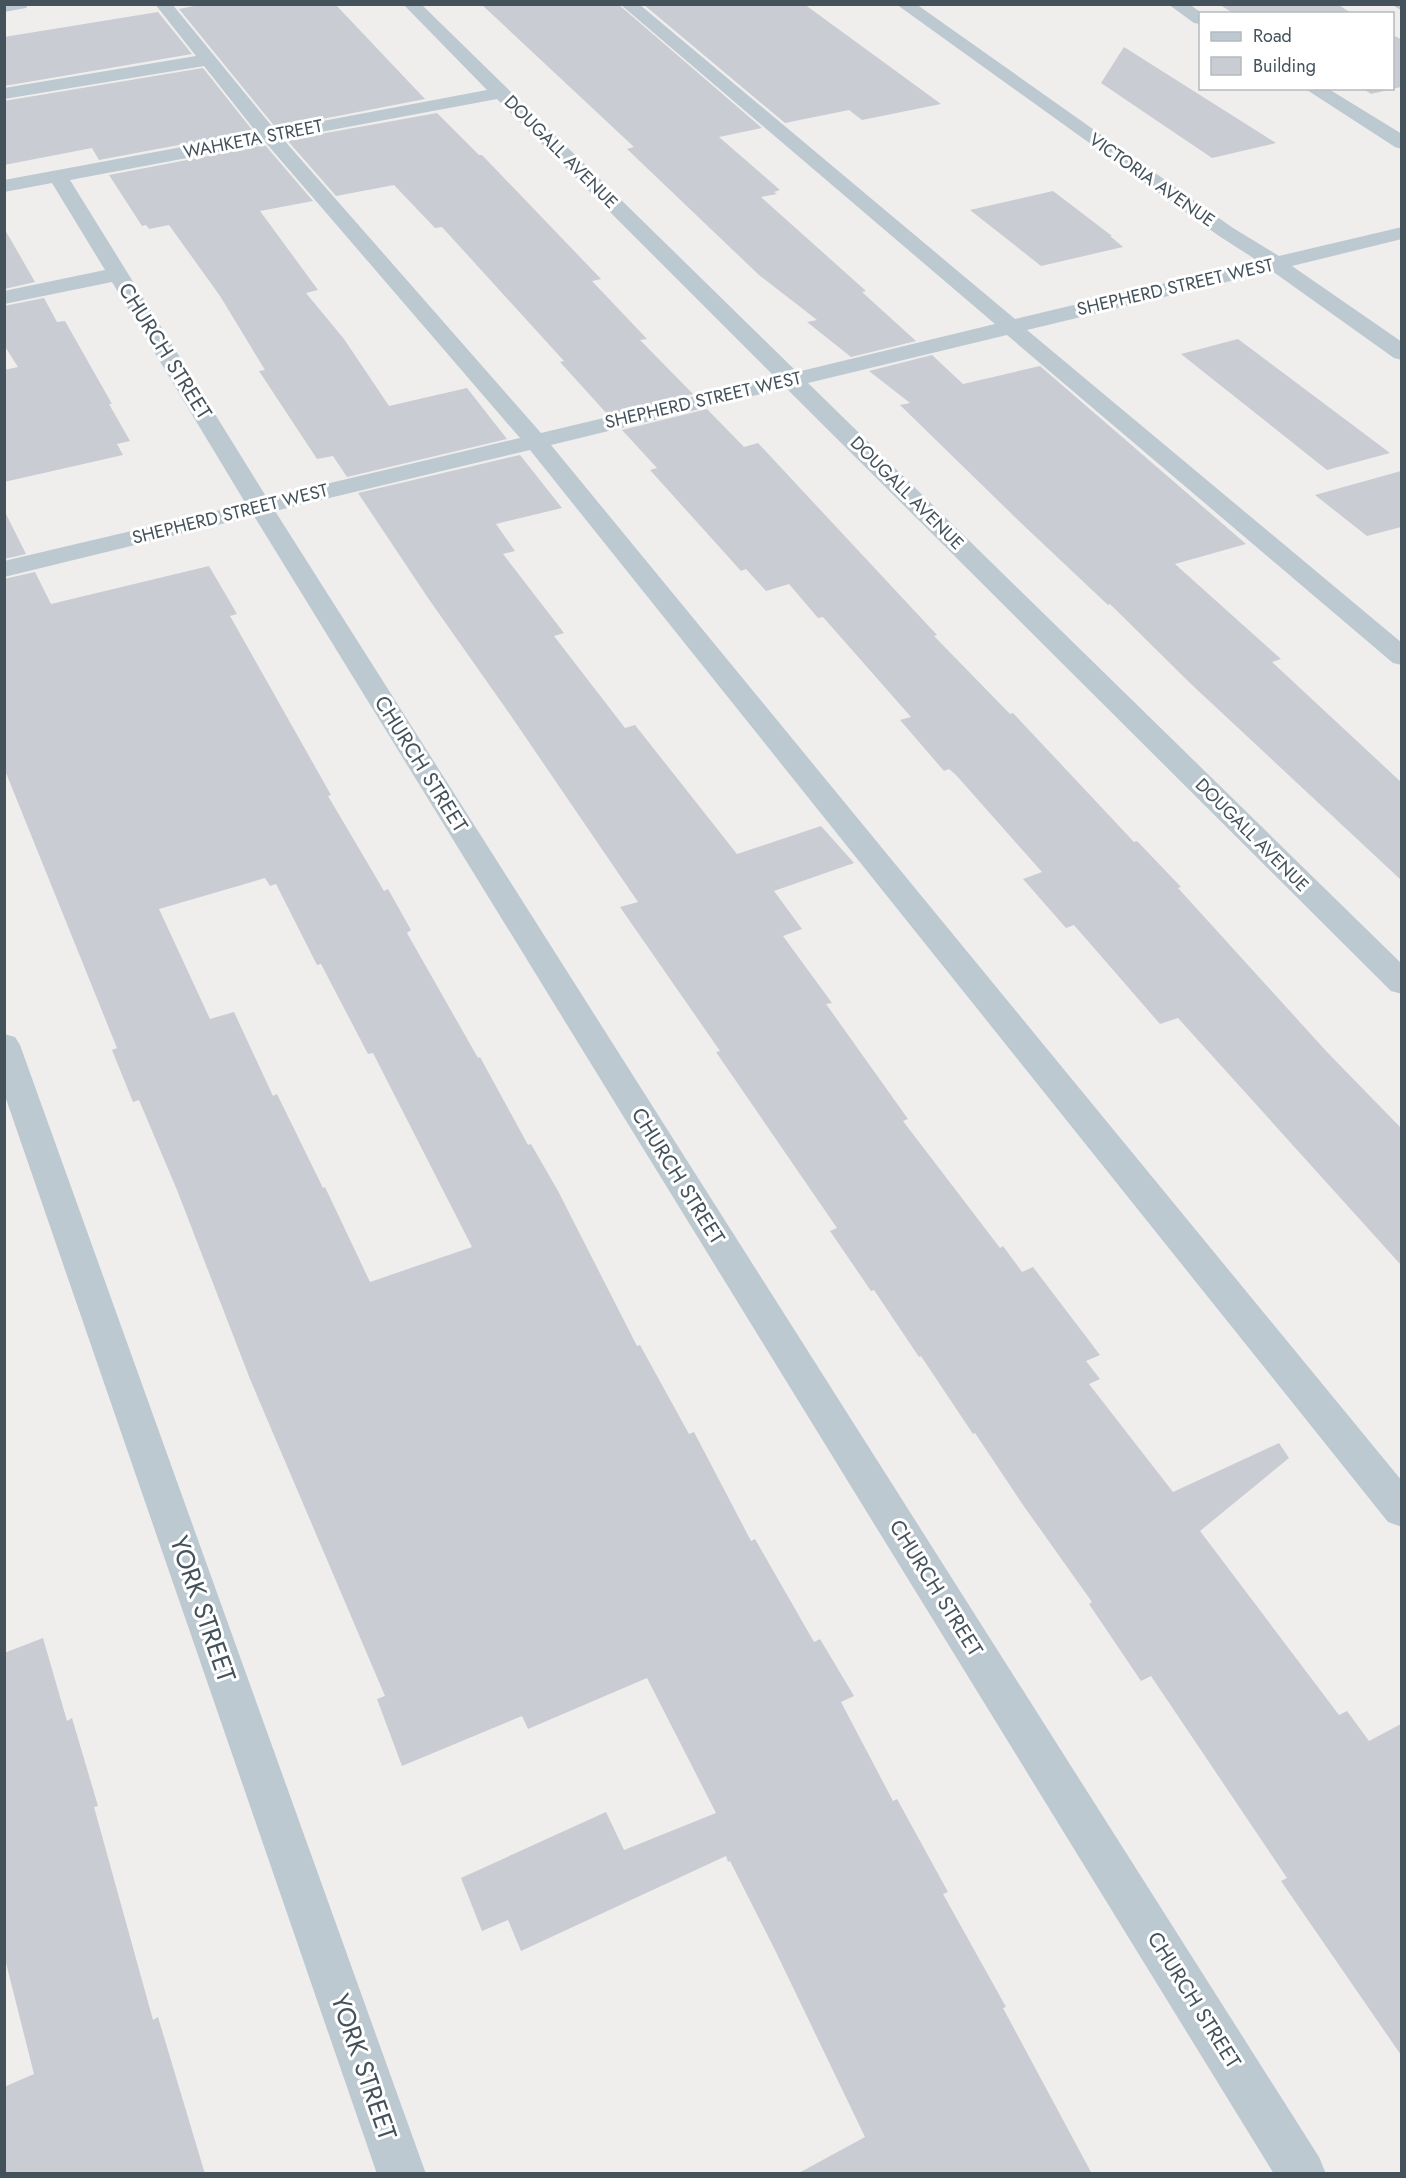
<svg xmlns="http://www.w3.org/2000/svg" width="1406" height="2178" viewBox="0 0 1406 2178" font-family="Jost,sans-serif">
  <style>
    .building { fill: #c9ccd2; fill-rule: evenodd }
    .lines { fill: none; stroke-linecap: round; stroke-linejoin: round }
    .minor { fill: #bcc9d1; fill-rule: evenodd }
    .labels { text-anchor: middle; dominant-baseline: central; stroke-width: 6; stroke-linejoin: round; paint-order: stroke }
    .far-street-label { font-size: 18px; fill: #44525c; stroke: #fff }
    .street-label { font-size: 21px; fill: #44525c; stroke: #fff }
    .near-street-label { font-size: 26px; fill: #44525c; stroke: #fff }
  </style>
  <rect width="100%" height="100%" fill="#f0eded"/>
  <g class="building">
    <polygon points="204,4 335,4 425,99 276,128 179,9"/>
    <polygon points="481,4 618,4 762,128 719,137 780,190 774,192 777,194 761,197 866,291 862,292 916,341 851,357 807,322 817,320 759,275 627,149 634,147"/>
    <polygon points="643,4 804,4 941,104 862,120 849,110 785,123"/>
    <polygon points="1219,4 1337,4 1353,14 1234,14"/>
    <polygon points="158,12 192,54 4,86 4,37"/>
    <polygon points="1392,35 1401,39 1401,87 1371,94 1362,88 1392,88"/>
    <polygon points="1124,47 1276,143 1212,158 1101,83"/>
    <polygon points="203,68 253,131 99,160 92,148 4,165 4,101"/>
    <polygon points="437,113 479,155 482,155 601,279 592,281 647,339 640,340 693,394 608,415 560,362 564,361 442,227 435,228 394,185 336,196 287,140"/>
    <polygon points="265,145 313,201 260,211 318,290 306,293 344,339 389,406 467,388 507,439 347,477 333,456 317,459 259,371 265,370 220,296 169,225 149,229 146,225 142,226 109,175"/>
    <polygon points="1053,191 1112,236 1110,236 1123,247 1041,266 970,210"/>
    <polygon points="4,228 35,282 4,289"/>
    <polygon points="44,298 57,322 65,321 112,404 109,404 130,441 117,444 123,455 4,482 4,370 18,367 4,345 4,306"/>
    <polygon points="1238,339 1390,453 1327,470 1181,354"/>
    <polygon points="932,355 963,384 1040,366 1246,544 1175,564 1281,659 1272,662 1401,782 1401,880 1191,684 1110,604 1108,605 1021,523 900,405 910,403 869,371"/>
    <polygon points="707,409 744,447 758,443 937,635 934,636 1010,714 1013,713 1134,842 1137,841 1181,887 1178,888 1327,1052 1401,1128 1401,1265 1178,1018 1160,1024 1074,925 1066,928 1023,879 1042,872 956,775 949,769 944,771 900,720 911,717 823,617 818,618 789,584 766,591 746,569 741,571 650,470 657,468 622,430"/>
    <polygon points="520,455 562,508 496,524 515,551 503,554 564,633 554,636 625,728 635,725 737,854 821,826 854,863 774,891 802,929 783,936 832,1003 826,1004 908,1119 903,1121 1000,1248 1003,1246 1022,1272 1033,1267 1100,1355 1086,1361 1100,1379 1089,1384 1173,1492 1279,1443 1289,1458 1200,1531 1339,1715 1347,1711 1369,1741 1401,1724 1401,2055 1281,1881 1287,1878 1151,1676 1141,1681 1089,1604 1092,1602 1023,1505 975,1433 973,1434 921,1356 919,1357 874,1290 871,1291 830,1231 837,1228 716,1052 720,1051 620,907 638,902 509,713 428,598 358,493"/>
    <polygon points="1401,471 1401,527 1367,536 1315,495"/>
    <polygon points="4,510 26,554 4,559"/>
    <path d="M209,566L237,614L230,616L331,795L328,796L384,891L388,889L411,930L407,933L478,1058L480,1057L528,1145L531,1144L558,1191L637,1346L640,1345L689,1434L694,1432L751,1541L755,1539L814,1642L820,1639L854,1696L841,1702L893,1801L897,1799L948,1892L943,1894L1006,2007L1003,2008L1092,2174H797L865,2137L775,1950L730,1861L728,1862L726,1856L521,1951L508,1920L482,1931L461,1878L606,1812L624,1850L716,1813L647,1678L528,1729L522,1716L402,1766L377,1699L385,1696L250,1379L177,1190L139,1100L133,1102L112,1050L117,1048L4,768V579L35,572L51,604ZM265,878L270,886L276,884L317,965L321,964L368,1054L373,1053L472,1247L370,1282L325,1187L323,1188L277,1094L273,1096L234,1012L210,1019L159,909Z"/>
    <polygon points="43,1638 67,1721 72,1718 98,1806 94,1807 153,2020 158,2017 205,2174 4,2174 4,2087 34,2074 4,1955 4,1653"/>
  </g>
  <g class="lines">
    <g class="minor">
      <polygon points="4,4 28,4 26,8 4,12"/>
      <path d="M155,4H172L275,130L487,90L403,4H421L797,372L995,324L620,4H639L1015,319L1258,261L1219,236L896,4H916L1233,228L1279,256L1402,227V239L1292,266L1402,342V360L1394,358L1272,271L1027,330L1402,643V665L1393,663L1007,335L808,383L1402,964V994L1391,991L786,388L551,445L1402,1481V1527L1388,1522L530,450L275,511L1319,2157L1326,2174H1274L254,516L4,577V561L246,504L112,282L4,304V291L105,270L52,183L4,192V180L257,133L204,66L4,99V88L196,56ZM497,99L775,377L541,433L283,139ZM266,143L520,438L267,498L70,180Z"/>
      <polygon points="1168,4 1189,4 1203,14 1200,14 1200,24 1194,23"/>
      <polygon points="1391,4 1402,4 1402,11"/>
      <polygon points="1304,88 1327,88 1402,134 1402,149 1395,147"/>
      <polygon points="4,1034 15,1037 20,1045 426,2174 377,2174 4,1093"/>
    </g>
  </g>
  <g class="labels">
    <g class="far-street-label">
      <text transform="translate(253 139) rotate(-11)">WAHKETA STREET</text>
      <text transform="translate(561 152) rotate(45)">DOUGALL AVENUE</text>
      <text transform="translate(1152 180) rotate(35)">VICTORIA AVENUE</text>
      <text transform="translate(1175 287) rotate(-13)">SHEPHERD STREET WEST</text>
      <text transform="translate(703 400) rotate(-13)">SHEPHERD STREET WEST</text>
      <text transform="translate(907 493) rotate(45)">DOUGALL AVENUE</text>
      <text transform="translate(230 514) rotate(-14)">SHEPHERD STREET WEST</text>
      <text transform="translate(1252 835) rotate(45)">DOUGALL AVENUE</text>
    </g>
    <g class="street-label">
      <text transform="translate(165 351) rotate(58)">CHURCH STREET</text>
      <text transform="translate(421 764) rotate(58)">CHURCH STREET</text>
      <text transform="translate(678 1176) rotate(58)">CHURCH STREET</text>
      <text transform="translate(936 1588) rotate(58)">CHURCH STREET</text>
      <text transform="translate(1194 2000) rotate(58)">CHURCH STREET</text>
    </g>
    <g class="near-street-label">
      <text transform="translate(203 1609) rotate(71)">YORK STREET</text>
      <text transform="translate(364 2067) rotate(71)">YORK STREET</text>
    </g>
  </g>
  <rect width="1406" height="2178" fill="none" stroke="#44525c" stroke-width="12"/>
  <rect x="1199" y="12" width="195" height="78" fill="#ffffff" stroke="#b4babe" stroke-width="1.5"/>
  <rect x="1211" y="32" width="30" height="9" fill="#bcc9d1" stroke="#b4babe" stroke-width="1.5"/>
  <text x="1253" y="42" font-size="18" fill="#44525c">Road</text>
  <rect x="1211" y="57" width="30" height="18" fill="#c9ccd2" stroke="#b4babe" stroke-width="1.5"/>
  <text x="1253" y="72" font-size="18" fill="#44525c">Building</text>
</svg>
